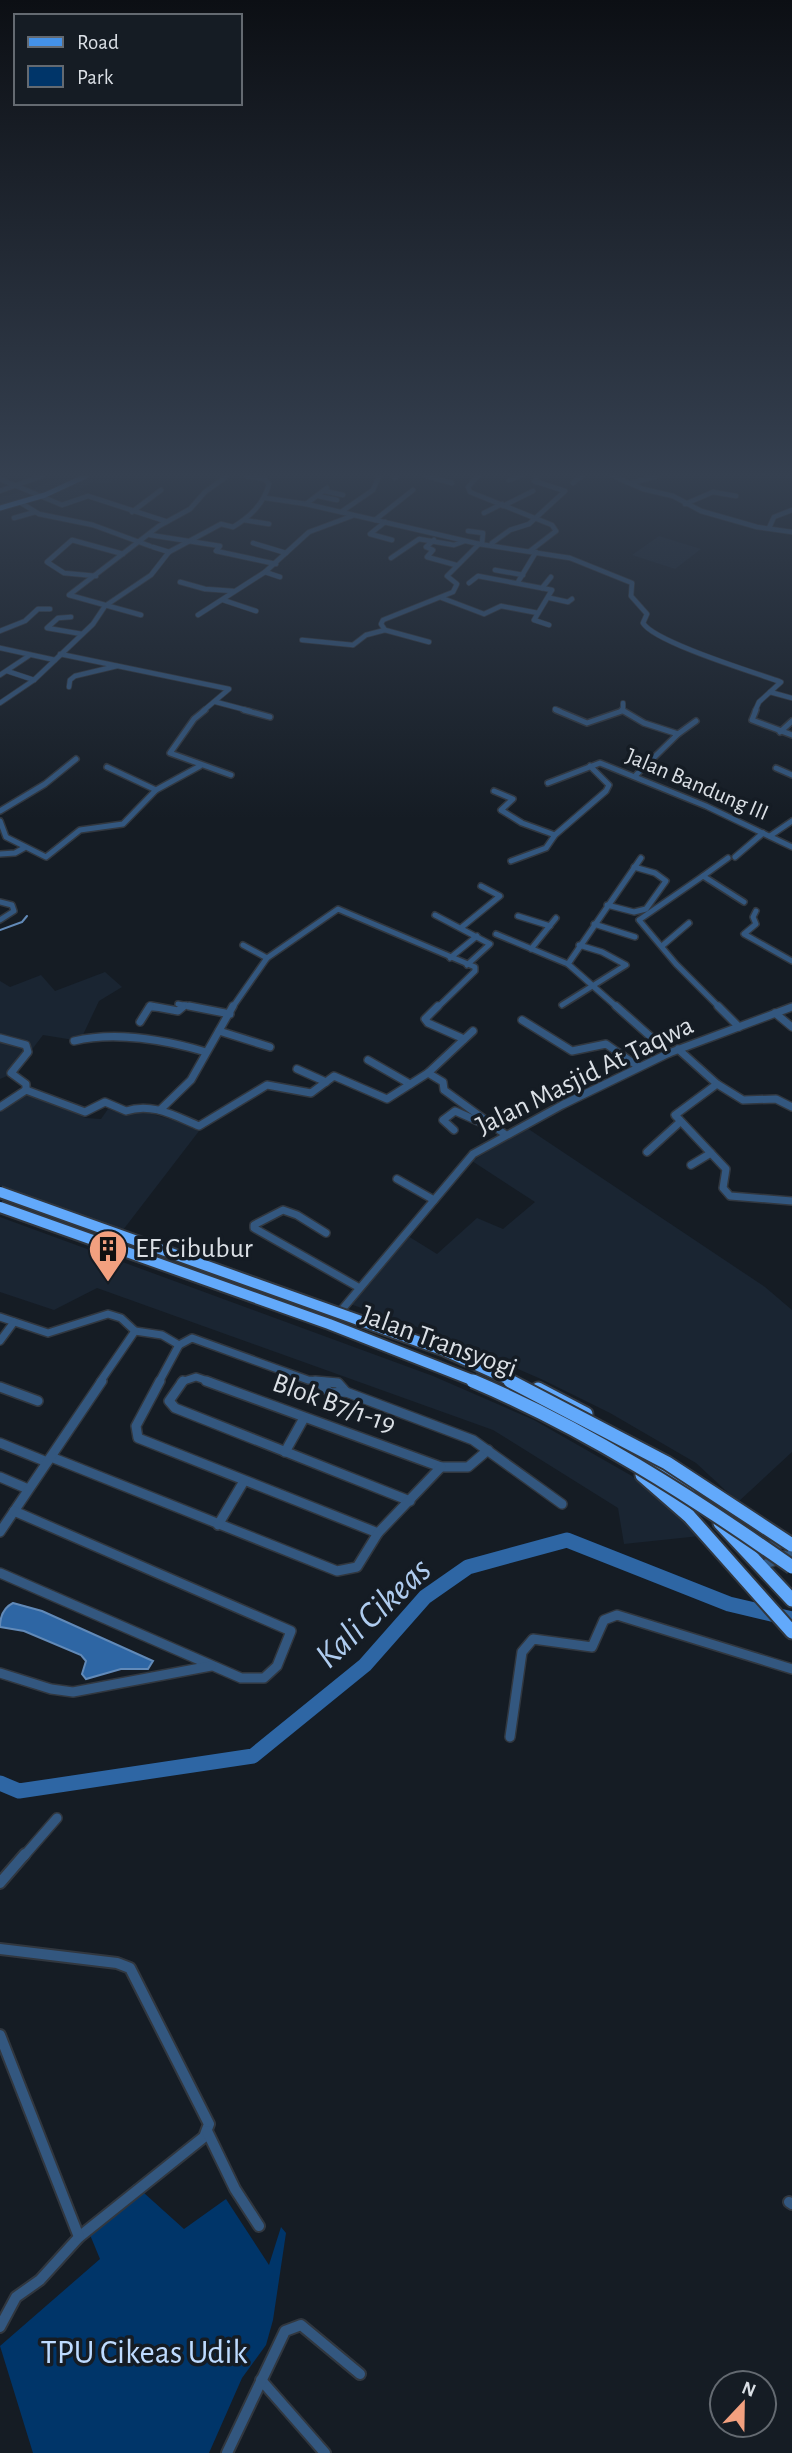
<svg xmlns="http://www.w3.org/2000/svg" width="792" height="2453" viewBox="0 0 792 2453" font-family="'Alegreya Sans',sans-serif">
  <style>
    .built { fill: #1a2532 }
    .green { fill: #003569 }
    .water { fill: #2e66a4; stroke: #628ab8; stroke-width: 2 }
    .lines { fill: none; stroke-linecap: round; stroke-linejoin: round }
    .stream { stroke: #628ab8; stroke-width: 2 }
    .river { stroke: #2e66a4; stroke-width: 15 }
    .minor-far4-casing { stroke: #31373f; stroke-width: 6 }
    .minor-far3-casing { stroke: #31373f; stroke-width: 8 }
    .minor-far2-casing { stroke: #31373f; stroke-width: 10 }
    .minor-far1-casing { stroke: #31373f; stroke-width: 12 }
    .minor-casing { stroke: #31373f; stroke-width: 14 }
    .major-casing { stroke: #31373f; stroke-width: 7 }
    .highway-casing { stroke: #31373f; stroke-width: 17 }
    .minor-far4 { stroke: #33577f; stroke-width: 4.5 }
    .minor-far3 { stroke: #33577f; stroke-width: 5 }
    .minor-far2 { stroke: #33577f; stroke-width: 7 }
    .minor-far1 { stroke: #33577f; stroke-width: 9 }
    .minor { stroke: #33577f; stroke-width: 10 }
    .major { stroke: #4491e7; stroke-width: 5 }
    .highway { stroke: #62a9fb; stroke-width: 13 }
    .highway-bridge-far1-casing { stroke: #31373f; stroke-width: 14; stroke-linecap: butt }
    .highway-bridge-casing { stroke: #31373f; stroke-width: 17; stroke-linecap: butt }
    .highway-bridge-far1 { stroke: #62a9fb; stroke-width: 10 }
    .highway-bridge { stroke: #62a9fb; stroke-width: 13 }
    .labels { text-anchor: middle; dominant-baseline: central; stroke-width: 7; stroke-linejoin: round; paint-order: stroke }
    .far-street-label { font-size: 23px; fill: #dadfe5; stroke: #151c24 }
    .street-label { font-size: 28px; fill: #dadfe5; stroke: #151c24 }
    .poi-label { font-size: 28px; fill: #dadfe5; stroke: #151c24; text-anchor: start }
    .near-park-label { font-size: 33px; fill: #bedbff; stroke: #151c24 }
    .near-water-label { font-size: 37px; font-style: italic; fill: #afccef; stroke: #151c24 }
  </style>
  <rect width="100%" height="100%" fill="#151c24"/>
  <g class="built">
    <polygon points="61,476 125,476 106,484 95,481 79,489 88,493 62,506 42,498 0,509 0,497 30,490"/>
    <polygon points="659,536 701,549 675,569 632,555"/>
    <polygon points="105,972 122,987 99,1001 80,1041 43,1035 14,1073 0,1079 0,981 10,987 41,975 55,991"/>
    <polygon points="25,1092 86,1118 101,1119 108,1109 126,1115 138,1110 177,1121 199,1131 123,1230 0,1186 0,1110"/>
    <polygon points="527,1128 765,1287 792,1310 792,1452 738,1502 696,1463 610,1413 541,1379 437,1334 347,1303 408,1236 437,1254 477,1218 503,1229 535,1202 472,1161"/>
    <polygon points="0,1217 433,1376 534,1420 632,1476 670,1505 700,1536 624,1544 618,1508 493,1430 97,1288 54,1310 0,1292"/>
  </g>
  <polygon class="green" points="134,2184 184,2229 226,2199 269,2265 281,2227 286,2233 273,2320 266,2345 242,2378 209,2453 33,2453 0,2346 100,2259 88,2230"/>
  <path class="water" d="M13,1603L42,1611L153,1661L148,1669H121L86,1679L82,1674L86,1661L81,1655L24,1631L0,1627C0,1616 3,1608 13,1603Z"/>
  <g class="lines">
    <polyline class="stream" points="0,930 22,922 27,916"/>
    <polyline class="river" points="0,1783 19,1791 253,1756 365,1665 425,1597 468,1567 567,1540 729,1604 792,1619"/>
    <g class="minor-far4-casing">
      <g id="minor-far4">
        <polyline points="247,476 265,479"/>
        <polyline points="427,476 452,483"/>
        <polyline points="478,476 468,487 470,492 552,525 556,531 530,551"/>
        <polyline points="613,476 643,489 673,496 701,511 757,527 792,532"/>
        <polyline points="395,478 397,476"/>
        <polyline points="0,479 62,505 88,496 165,521"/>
        <polyline points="509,480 520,476"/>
        <polyline points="573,483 582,476"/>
        <polyline points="631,483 657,476"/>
        <polyline points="0,491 42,476"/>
        <polyline points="324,491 343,495"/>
        <polyline points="318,496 337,500"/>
        <path d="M266,498L306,504L479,544L570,558L632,583L631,596L647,614L643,623C654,642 756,673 781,682L759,702L755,711"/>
        <polyline points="21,503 39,514 93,525 150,546"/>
        <polyline points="306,504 327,488"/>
        <polyline points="685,504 713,492 736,496"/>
        <polyline points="503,506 533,491"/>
        <polyline points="132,512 161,490"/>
        <polyline points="341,512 373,490 379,476"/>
        <polyline points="484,513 502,504"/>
        <polyline points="14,518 35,512"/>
        <polyline points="244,520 269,524"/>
        <polyline points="375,520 413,490"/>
        <polyline points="385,522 370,534 392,540"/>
        <polyline points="769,528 774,517 792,510"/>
        <polyline points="468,531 483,533 482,543"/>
        <polyline points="150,535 220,546 216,551 276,564"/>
        <polyline points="434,540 426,547 433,550 427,557 456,565"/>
        <polyline points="253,543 286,553"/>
        <polyline points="492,543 510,530 529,524 565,491 534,481 537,476"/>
        <polyline points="153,547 169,552"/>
        <polyline points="391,558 419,539 454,545 465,541"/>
        <polyline points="495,570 523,575"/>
        <polyline points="265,572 280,577"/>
        <polyline points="96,576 64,573 47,562 72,540 123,554"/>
        <polyline points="180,582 205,589 233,591"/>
        <polyline points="518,582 536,552"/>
        <polyline points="469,583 478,576 552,590 534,620 549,625"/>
        <polyline points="542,588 551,577"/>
        <polyline points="442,598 484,614 501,606 538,613"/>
        <polyline points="550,598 568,602 572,599"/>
        <polyline points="223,600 256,611"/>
        <polyline points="141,615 69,595 159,526 190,509 205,492 227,476"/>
        <polyline points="198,615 265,572 309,532 352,516"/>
        <polyline points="71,617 58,618 47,628 82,634"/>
        <polyline points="0,631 25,621 38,609 50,609"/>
        <polyline points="302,640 353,645 366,635 385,630"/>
        <polyline points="429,642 385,630 381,624 383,620 453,592 457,584 447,576 479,544"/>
        <polyline points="0,648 55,660"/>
        <polyline points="60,654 229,689 203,711"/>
        <polyline points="7,671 34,680"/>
        <polyline points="0,675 30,655"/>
        <polyline points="69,687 70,680 75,676 117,666"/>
        <polyline points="770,692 792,698"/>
        <polyline points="216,702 250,711"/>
        <path d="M0,703L34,680L93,624L105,606L151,575L169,552L221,524L233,527C250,517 264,504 269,484L265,479"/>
        <polyline points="555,709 560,711"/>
        <polyline points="623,711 623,703"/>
      </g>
    </g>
    <g class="minor-far3-casing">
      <g id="minor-far3">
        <polyline points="205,710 194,719 170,753 231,775"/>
        <polyline points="244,710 270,717"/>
        <polyline points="556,710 587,723 622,711"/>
        <polyline points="622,710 644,723 678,734 636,775"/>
        <polyline points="756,710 752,720 792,735"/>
        <polyline points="780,732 792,721"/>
        <polyline points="678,734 696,721"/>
        <polyline points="107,767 156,790"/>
        <polyline points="776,768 792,775"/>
        <polyline points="548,783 600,763 706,806 792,847"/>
        <polyline points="494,791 513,799 501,810 522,823 555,835"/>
        <polyline points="0,811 45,784 76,759"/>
        <polyline points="0,821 6,837 46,857 80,830 123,824 156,790 200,766"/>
        <polyline points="770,836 792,821"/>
        <polyline points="0,854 15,853 24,848"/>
        <polyline points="735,857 763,833"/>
        <polyline points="511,861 546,848 555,835 606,791 609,785 590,766"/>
        <polyline points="703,876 728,858"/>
        <polyline points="0,902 12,905 14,911 0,920"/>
        <polyline points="607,905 634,912 646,909 666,881 655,873 634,867"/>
        <polyline points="756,911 753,917 756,924 744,934 792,961"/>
        <polyline points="435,915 490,944 467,965"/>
        <polyline points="518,916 550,926"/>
        <polyline points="594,924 635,937"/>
        <polyline points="462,927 500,896 481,886"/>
        <polyline points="496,934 568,964"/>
        <polyline points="243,945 267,958"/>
        <polyline points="662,946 689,923"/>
        <polyline points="531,949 556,918"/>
        <polyline points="450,958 477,936"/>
        <polyline points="178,1004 198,1008"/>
        <polyline points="562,1005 626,965 602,952 579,945"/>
        <polyline points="149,1008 161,1008"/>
        <polyline points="182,1008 186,1005"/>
        <polyline points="232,1008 267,958 338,909 475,967 475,971 437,1008"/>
        <polyline points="618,1008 568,964 641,858"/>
        <polyline points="720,1008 676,964 639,920 703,876 744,902"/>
      </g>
    </g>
    <g class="minor-far2-casing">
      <g id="minor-far2">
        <polyline points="151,1006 178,1011 184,1006"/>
        <polyline points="189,1006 230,1014"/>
        <polyline points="438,1006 425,1019 428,1023 464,1039"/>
        <polyline points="616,1006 669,1053"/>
        <polyline points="718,1006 739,1027"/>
        <polyline points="775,1013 792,1027"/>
        <polyline points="522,1020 572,1051 606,1044 639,1067"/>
        <polyline points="140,1022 150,1006"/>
        <polyline points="219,1031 270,1047"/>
        <polyline points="0,1038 26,1045 28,1052 11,1073 26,1084 26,1090"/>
        <path d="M74,1041C115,1031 166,1040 206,1052"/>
        <polyline points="678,1049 717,1084 675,1115 726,1169 723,1188 730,1196 792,1201"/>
        <polyline points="368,1060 410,1084"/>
        <polyline points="297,1069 326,1082"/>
        <polyline points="428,1073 443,1082 444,1090 506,1135"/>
        <polyline points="717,1084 743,1100 776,1099 792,1107"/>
        <path d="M0,1107L26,1090L85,1112L105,1102L126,1111C152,1102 175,1116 199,1126L267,1085L311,1093L334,1076L387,1099L428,1073L473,1031"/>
        <polyline points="160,1110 191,1080 233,1006"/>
        <polyline points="454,1130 443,1120 455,1111 491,1127"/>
        <polyline points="647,1152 680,1122"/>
        <polyline points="691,1165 711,1153"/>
        <polyline points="397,1179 434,1200"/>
        <polyline points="326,1233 297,1215 283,1210 254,1225 254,1228 358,1287"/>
        <polyline points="339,1313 473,1154 562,1105 669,1053 792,1007"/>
        <polyline points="0,1317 48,1333 108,1314 121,1318 135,1331 162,1335 179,1345 192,1338 308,1380 333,1382"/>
        <polyline points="0,1341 14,1322"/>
        <polyline points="100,1382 135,1331"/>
        <polyline points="159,1382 179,1345"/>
        <polyline points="181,1382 196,1377 211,1382"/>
      </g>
    </g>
    <g class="minor-far1-casing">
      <g id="minor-far1">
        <polyline points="160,1381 136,1426 138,1438 378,1533"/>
        <polyline points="183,1381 169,1401 175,1408 410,1501"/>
        <polyline points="206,1381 441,1467 468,1467 488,1450"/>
        <polyline points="315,1381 338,1383 346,1392 473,1440 562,1504"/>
        <polyline points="319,1382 330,1393 346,1392"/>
        <polyline points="0,1387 38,1401"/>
        <polyline points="0,1443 47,1462"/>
        <polyline points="285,1452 304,1418"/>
        <polyline points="51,1457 337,1571 357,1567 378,1533 441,1467"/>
        <polyline points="0,1477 28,1489"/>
        <polyline points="218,1525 244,1481"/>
        <polyline points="0,1532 102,1381"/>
        <polyline points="750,1553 786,1541"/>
        <polyline points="761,1566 792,1553"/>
        <polyline points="0,1573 241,1678 264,1678 277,1666 291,1631 14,1511"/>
        <polyline points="0,1673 51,1689 73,1692 211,1666"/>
        <polyline points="510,1737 522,1652 533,1639 592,1647 604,1620 617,1615 792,1669"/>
        <polyline points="24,1856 57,1818"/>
      </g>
    </g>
    <g class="minor-casing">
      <g id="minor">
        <polyline points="0,1883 25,1854"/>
        <polyline points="0,1949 117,1963 130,1968 209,2124 204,2137 79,2237 40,2280 16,2297 0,2327"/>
        <polyline points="0,2035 79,2237"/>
        <polyline points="207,2131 235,2189 259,2226"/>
        <polyline points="789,2202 792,2204"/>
        <polyline points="261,2380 325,2453"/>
        <polyline points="227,2453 285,2331 301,2325 360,2374"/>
      </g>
    </g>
    <g class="major-casing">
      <polyline id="major" points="0,508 45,495 86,476"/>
    </g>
    <g class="highway-casing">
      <g id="highway">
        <polyline points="538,1389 586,1414"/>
        <polyline points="650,1459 688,1492"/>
        <polyline points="642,1475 689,1516 792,1632"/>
        <polyline points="720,1523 792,1600"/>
      </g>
    </g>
    <use href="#minor-far4" class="minor-far4"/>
    <use href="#minor-far3" class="minor-far3"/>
    <use href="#minor-far2" class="minor-far2"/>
    <use href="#minor-far1" class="minor-far1"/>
    <use href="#minor" class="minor"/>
    <use href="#major" class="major"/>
    <use href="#highway" class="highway"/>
    <g class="highway-bridge-far1-casing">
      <g id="highway-bridge-far1">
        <polyline points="0,1192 445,1351 514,1382"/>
        <polyline points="0,1207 329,1324 477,1382"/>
      </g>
    </g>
    <g class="highway-bridge-casing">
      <g id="highway-bridge">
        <path d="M473,1381C586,1429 691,1496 792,1567"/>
        <polyline points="510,1381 667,1463 792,1545"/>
      </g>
    </g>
    <use href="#highway-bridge-far1" class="highway-bridge-far1"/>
    <use href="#highway-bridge" class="highway-bridge"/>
  </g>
  <linearGradient id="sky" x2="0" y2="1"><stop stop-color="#0c0f14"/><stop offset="0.58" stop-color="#354050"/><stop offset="1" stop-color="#354050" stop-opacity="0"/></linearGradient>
  <rect width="792" height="819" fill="url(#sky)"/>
  <defs>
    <g id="building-pin" transform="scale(2.0125)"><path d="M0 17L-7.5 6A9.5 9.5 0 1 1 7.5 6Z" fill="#f2a07f" stroke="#151c24"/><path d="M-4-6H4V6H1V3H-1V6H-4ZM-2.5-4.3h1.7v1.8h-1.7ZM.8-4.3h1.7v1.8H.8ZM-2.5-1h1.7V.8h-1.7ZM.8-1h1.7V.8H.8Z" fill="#111"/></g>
  </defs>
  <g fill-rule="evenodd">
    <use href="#building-pin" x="108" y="1249"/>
  </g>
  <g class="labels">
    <g class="far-street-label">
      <text transform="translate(697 785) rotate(23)">Jalan Bandung III</text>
    </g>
    <g class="street-label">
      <text transform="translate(585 1076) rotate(-26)">Jalan Masjid At Taqwa</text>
      <text transform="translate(439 1342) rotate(20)">Jalan Transyogi</text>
      <text transform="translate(334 1404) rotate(20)">Blok B7/1-19</text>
    </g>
    <g class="poi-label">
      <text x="135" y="1249">EF Cibubur</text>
    </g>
    <g class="near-park-label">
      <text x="144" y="2353">TPU Cikeas Udik</text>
    </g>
    <g class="near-water-label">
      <text transform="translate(373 1613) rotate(-43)">Kali Cikeas</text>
    </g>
  </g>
  <rect x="14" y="14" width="228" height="91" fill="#151c24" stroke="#646a71" stroke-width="2"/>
  <rect x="28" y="37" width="35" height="10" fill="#4491e7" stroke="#646a71" stroke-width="2"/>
  <text x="77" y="49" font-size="21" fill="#dadfe5">Road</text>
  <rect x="28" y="66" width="35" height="21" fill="#003569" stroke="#646a71" stroke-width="2"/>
  <text x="77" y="84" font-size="21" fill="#dadfe5">Park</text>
  <g transform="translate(743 2404) rotate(22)"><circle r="33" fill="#151c24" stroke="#646a71" stroke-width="2"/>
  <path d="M0-5L12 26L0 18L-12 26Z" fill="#f2a07f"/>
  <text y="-10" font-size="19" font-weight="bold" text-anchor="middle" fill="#dadfe5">N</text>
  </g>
</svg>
